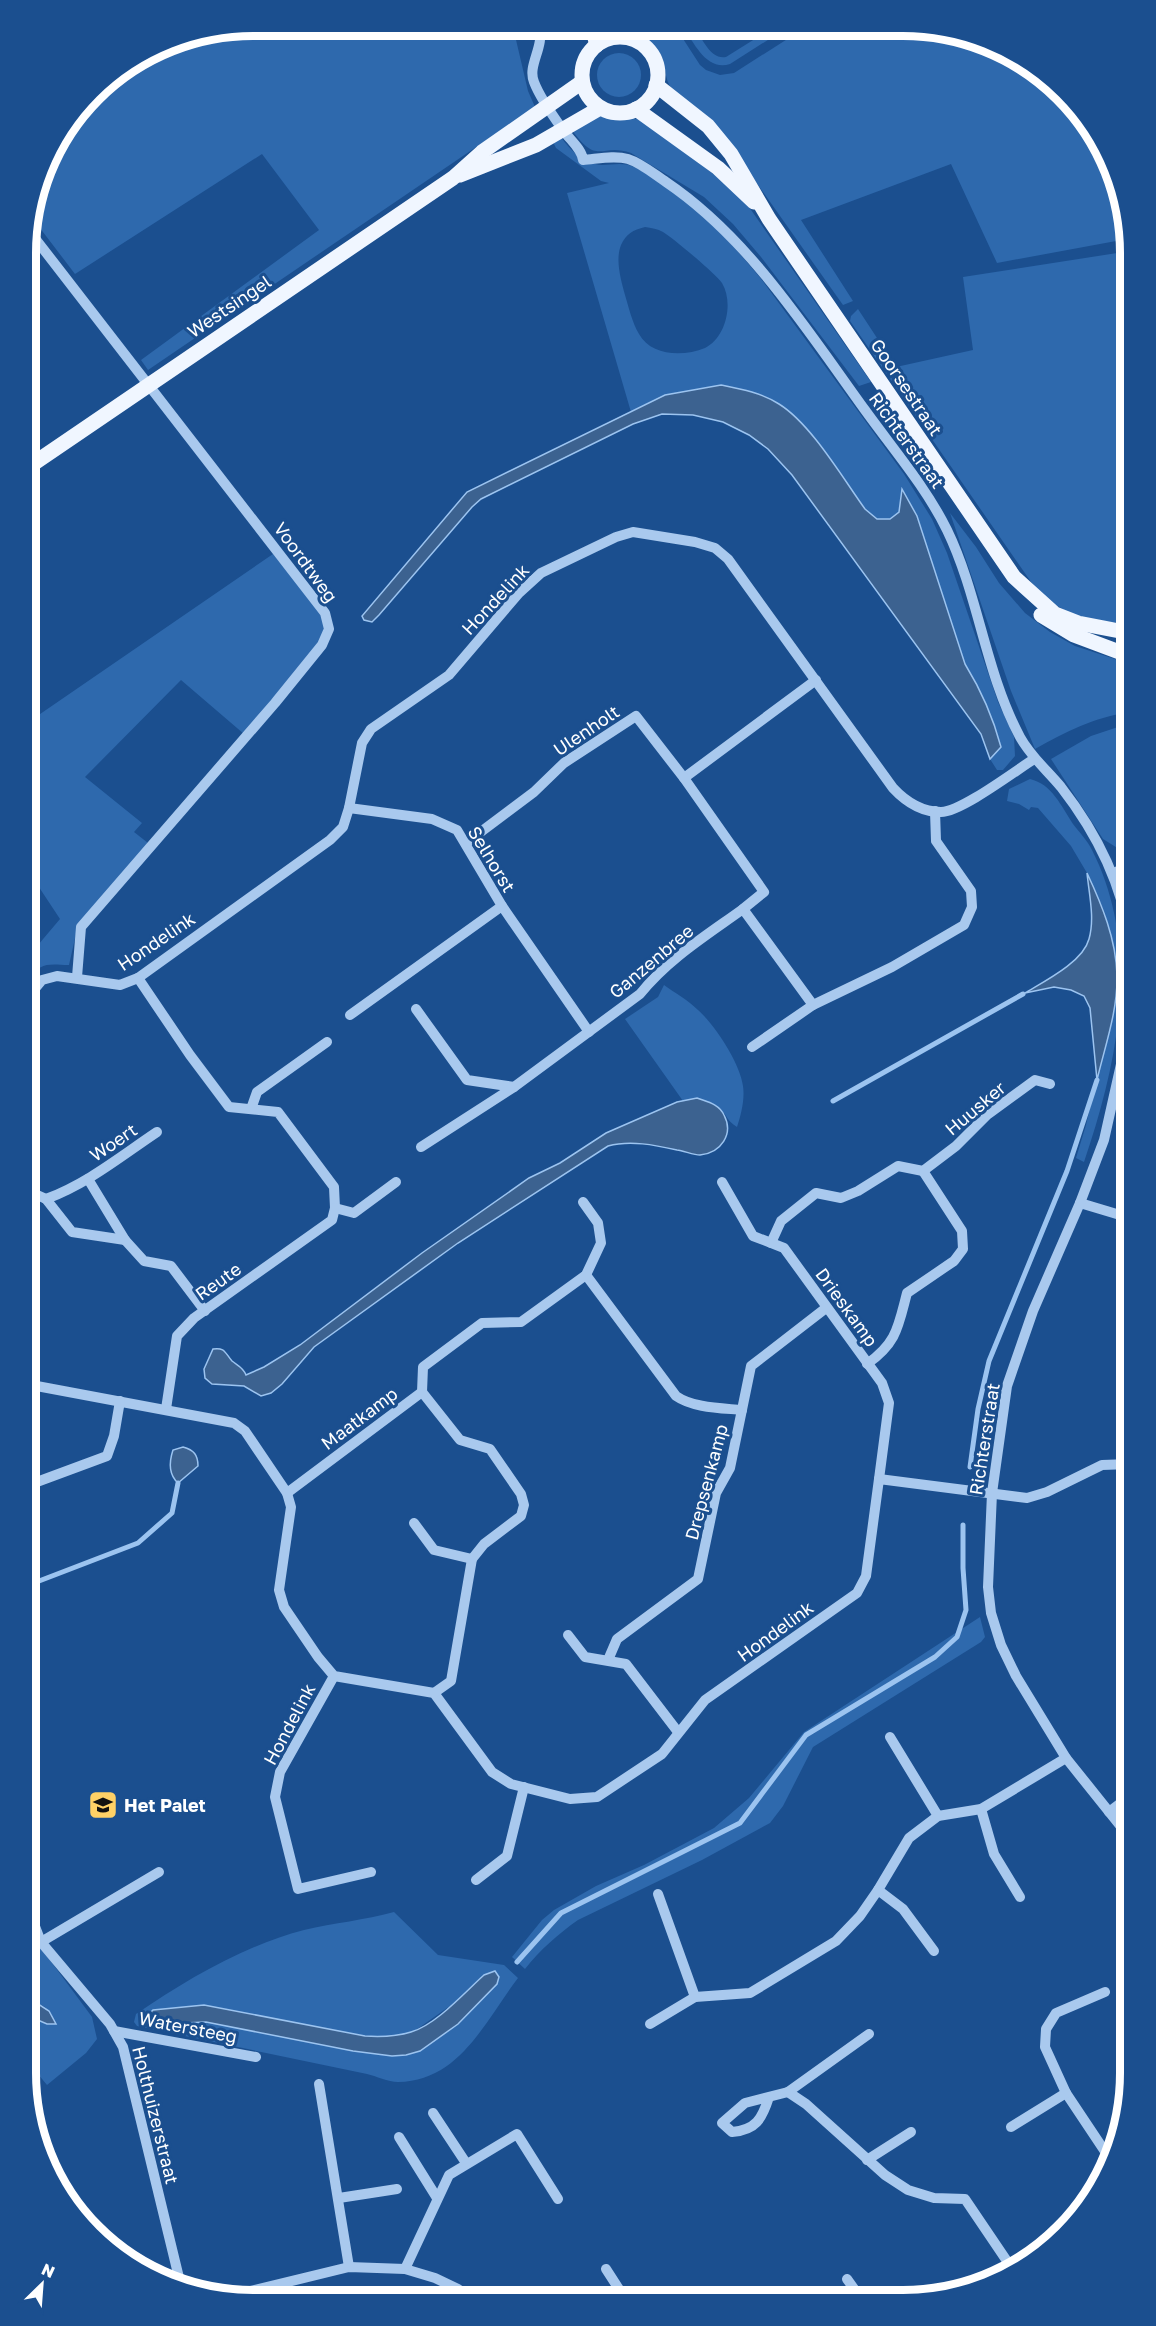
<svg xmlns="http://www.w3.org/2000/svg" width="1156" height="2326" viewBox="0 0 1156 2326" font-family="'Golos Text',sans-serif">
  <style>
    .green { fill: #2e69ad; fill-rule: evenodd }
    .water { fill: #3c6290; stroke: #9cc4f0; stroke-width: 1.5 }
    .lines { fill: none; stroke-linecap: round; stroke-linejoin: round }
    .stream { stroke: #9cc4f0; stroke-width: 5 }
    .minor { stroke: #a9c9ee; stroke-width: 10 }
    .major { stroke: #f0f6ff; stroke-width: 15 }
    .labels { text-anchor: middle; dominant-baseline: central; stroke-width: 6; stroke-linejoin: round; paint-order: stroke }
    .street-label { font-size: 18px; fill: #fff; stroke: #1b4f8f }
    .poi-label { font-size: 18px; font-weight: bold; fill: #fff; stroke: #1b4f8f; text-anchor: start }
    .rim { fill: none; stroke: #fff; stroke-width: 8 }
  </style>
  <rect width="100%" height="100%" fill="#1b4f8f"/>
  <g class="green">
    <polygon points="253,26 513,27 528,91 535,107 148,370 141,360 319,230 262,154 75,274 30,215 49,152 103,82 166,43"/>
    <path d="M633,28H676L700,65L706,70L720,75L734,73L803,29L947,30L1004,49L1053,82L1092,127L1119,180L1127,239L997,263L951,164L801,220L853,301L843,305L746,168L671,88C665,79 666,70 663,60C657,44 644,39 633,28Z"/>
    <path d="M684,28H695C703,40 711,60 726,57L771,29H785L730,64C707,71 695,45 684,28Z"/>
    <circle cx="619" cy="75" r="22"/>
    <path d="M603,115L646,120L742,197L871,382L859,386L761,257L733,224L704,197L631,153C601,142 598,167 572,130Z"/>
    <path d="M561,137C570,150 584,164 602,165C613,165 623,162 634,167C686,193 726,236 762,280L904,474L932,519L947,553L998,702L1014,737L1015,756L1003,770H997L990,759L1001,746L976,682L965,664L917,516L901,494L899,512L890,519H877L865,509L821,449L665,395L631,412L567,193L609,183L601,181L556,148L553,142ZM645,227C651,228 658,229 663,232C673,238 716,274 722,283C734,303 726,338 705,348C683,357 651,356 639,334C632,322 629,308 625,295C621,280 615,260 621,245C626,234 633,230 645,227Z"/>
    <path d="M1130,251V622L1123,623C1082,620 1070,617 1038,592L850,321L851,316L858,309L896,367L973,350L963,277Z"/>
    <path d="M950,513L976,547L999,583L1025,613L1050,632L1075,646L1118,660L1130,679V712C1093,718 1067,731 1035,749L1011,691Z"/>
    <path d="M273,554L322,614L325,623L322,638L244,734L181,680L85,777L142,823L134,832L148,843L78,925L69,965C47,964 41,962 27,980V958L60,919L27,869V723Z"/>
    <polygon points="1130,723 1130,852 1119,849 1103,839 1051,759 1091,736"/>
    <path d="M1030,779C1052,784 1061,806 1073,824C1079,832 1087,840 1092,850C1142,949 1118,1062 1084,1162L1076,1158L1086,1125L1115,1000L1117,976L1105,913L1087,873L1071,846L1038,808L1031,807L1029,810L1019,804L1007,801L1009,789Z"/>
    <path d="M664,985C675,993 688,1000 698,1010C715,1025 740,1063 743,1086C745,1099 741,1115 737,1127C726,1120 728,1116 721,1110C710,1101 696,1099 683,1101L625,1019L658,997Z"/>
    <path d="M980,1617L985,1637L981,1642L813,1747L783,1806L770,1823L702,1860L578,1920C558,1934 540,1950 525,1969L512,1957L542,1920L554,1910L596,1886L644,1865L714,1828L749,1798L804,1732Z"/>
    <path d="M394,1912L438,1955L504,1965L518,1978C485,2021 460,2081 398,2082C388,2082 376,2076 367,2074L137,2026L134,2022L136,2014C188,1979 243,1946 304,1930C334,1923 365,1920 394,1912ZM497,1984L458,2024L420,2051L406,2055L392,2056L353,2051L206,2022L152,2023L204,2005L365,2036L390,2037L413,2032L447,2008Z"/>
    <polygon points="26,1923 27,1929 92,2017 97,2039 86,2053 47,2085 33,2068 26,2073 26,2015 47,2024 55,2024 45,2007 26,1996"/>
  </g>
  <g class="water">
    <path d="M721,385C741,389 762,393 779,404C811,424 842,477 865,509L877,519H890L899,512L902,489L917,516L965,664C981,690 993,717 1001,747L990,759L981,734L792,475L768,449L749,435L723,422L693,415L662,414L633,424L481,499L472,507L379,615L372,622L364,620L362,616L467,492L665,395Z"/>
    <path d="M1087,873C1102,905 1116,939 1117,975C1118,1010 1105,1046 1097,1080L1090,1008L1084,996L1071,990L1054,987L1025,993C1045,981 1083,962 1089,939C1095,918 1089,894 1087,873Z"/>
    <path d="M697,1098C708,1102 719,1104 724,1115C734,1134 721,1153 700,1155C694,1155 684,1151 677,1150C655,1145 630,1140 608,1146L458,1243L314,1347L282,1384L271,1393L261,1396L244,1386L212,1384L205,1378L204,1369L213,1349C225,1347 225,1353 232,1361C238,1366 243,1367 246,1375L264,1367L300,1345L422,1253L529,1178L560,1163L606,1133L677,1102Z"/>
    <path d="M183,1447C194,1450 198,1455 198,1466L178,1483C168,1474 169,1462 173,1450Z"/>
    <path d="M495,1971L499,1977L497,1984L458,2024L420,2051L406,2055L392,2056L353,2051L206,2022L162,2024L148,2022V2015L153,2010L204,2005L365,2036C381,2037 395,2037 411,2032C436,2025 465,1992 484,1975Z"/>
    <polygon points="26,1996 49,2011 56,2024 47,2024 26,2015"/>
  </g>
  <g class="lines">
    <g class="stream">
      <polyline points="833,1101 1023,994"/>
      <polyline points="970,1467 978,1409 989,1361 1067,1171 1097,1080"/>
      <polyline points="26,1586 138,1543 172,1513 178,1483"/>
      <polyline points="517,1962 561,1913 740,1823 806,1735 935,1657 957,1637 966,1610 963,1568 963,1525"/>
    </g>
    <g class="minor">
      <path d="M539,27C545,47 527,65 534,82C540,98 553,116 563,130C570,140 582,149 583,160C597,159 614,155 628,159C641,163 654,174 666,182C749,238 807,330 865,410C893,449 926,487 947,530C979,596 985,672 1020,737C1031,757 1047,770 1061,787C1096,832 1122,884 1130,940"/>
      <polyline points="27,228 325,613 329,629 322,645 275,703 81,927 77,977"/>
      <polyline points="684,778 816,680"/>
      <polyline points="349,808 432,819 457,830 502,906 589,1032"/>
      <polyline points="466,843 534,792 564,763 636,716 684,778 764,892 743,909"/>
      <polyline points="1113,873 1130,866"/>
      <polyline points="138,978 190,1055 229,1107 278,1112 334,1187 335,1208 332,1220 194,1318 177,1336 166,1409"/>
      <path d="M27,998L42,980L57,976L120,985L138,978L330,840L343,827L349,808L362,743L371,729L449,675L519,593L541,573L616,537L633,532L695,542L715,548L728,559L893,788C906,802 921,812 941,812C961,812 1015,771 1034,759"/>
      <polyline points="416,1009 467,1080 514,1087"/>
      <polyline points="350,1015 502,906"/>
      <polyline points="752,1047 813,1005"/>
      <polyline points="251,1109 257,1092 327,1042"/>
      <path d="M421,1147L514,1087L640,994C668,959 707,935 743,909L813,1005L892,967L964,925L972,907L971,891L936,841L935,811"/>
      <polyline points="88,1179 125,1240 144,1261 171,1266 205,1311"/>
      <polyline points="722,1182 753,1236 784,1248 882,1383 889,1403 879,1479"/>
      <polyline points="26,1184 35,1194 46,1199 72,1232 125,1240"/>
      <path d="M46,1199C87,1184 121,1156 157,1132"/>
      <polyline points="1080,1203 1130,1218"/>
      <polyline points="335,1208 354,1213 396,1182"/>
      <polyline points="771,1243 781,1221 816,1193 841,1198 858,1191 898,1166 923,1171 956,1146 987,1115 1035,1080 1050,1084"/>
      <path d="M586,1275L676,1396C693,1408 721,1408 742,1410"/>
      <path d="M867,1364C897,1343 898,1327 907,1293L954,1261L963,1249L962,1231L923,1171"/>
      <polyline points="26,1384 234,1423 245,1431 287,1493 291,1507 279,1590 284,1607 318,1657 334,1676 434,1693 492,1772 511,1784 570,1799 597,1797 662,1754 705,1700 857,1593 866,1576 879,1479 1027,1498 1047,1492 1102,1465 1130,1464"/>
      <polyline points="422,1392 460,1440 490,1449 521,1494 524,1505 521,1516 484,1544 472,1559 451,1681 434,1693"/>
      <polyline points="26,1486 107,1456 114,1436 120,1401"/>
      <polyline points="287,1493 422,1392 423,1367 482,1323 521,1322 586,1275 601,1243 598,1223 583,1202"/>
      <polyline points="414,1523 434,1550 472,1559"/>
      <polyline points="568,1635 585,1657 626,1664 678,1732"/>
      <polyline points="1123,1653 1130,1663"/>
      <polyline points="608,1660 617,1639 698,1579 716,1493 730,1468 751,1366 826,1308"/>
      <polyline points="334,1676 280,1772 275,1797 298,1889 371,1872"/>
      <polyline points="890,1737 938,1816"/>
      <polyline points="981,1809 994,1854 1020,1897"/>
      <polyline points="1109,1812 1130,1796"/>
      <polyline points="1130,1838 1066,1758 1016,1676 1001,1645 991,1613 988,1587 992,1493 1007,1386 1033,1311 1080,1203 1104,1140 1130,1024"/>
      <polyline points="476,1880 507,1856 524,1787"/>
      <polyline points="878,1890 903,1909 934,1951"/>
      <polyline points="26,1903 41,1942 110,2024 123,2047 181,2286"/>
      <polyline points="41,1942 159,1872"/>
      <polyline points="1105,1992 1056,2013 1046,2029 1045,2047 1066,2093 1112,2162"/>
      <polyline points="695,1997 750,1993 836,1941 860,1916 878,1890 909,1838 938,1816 981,1809 1066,1758"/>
      <polyline points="650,2024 695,1997 658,1894"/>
      <polyline points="114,2031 256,2057"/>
      <polyline points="319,2084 349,2267"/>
      <polyline points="28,2088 35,2082"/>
      <polyline points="788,2092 806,2104 885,2175 908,2190 934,2198 965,2199 1013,2270"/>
      <path d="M769,2097C762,2119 756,2130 732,2132L722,2123L745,2103L788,2092L869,2034"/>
      <polyline points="433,2113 466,2163"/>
      <polyline points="1011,2127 1066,2093"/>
      <polyline points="399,2137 437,2198"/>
      <polyline points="867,2160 911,2132"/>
      <polyline points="339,2198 397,2189"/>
      <polyline points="405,2269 449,2175 517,2134 558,2199"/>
      <polyline points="606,2269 626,2300"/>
      <polyline points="847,2279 862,2300"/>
      <polyline points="222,2298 349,2267 405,2269 435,2278 458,2289 472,2299"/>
    </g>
    <g class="major">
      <polyline points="592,28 597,45"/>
      <circle cx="620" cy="75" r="38"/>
      <polyline points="656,85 708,126 731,154 769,219 1014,577 1055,614 1078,623 1130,633"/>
      <polyline points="636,109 718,168 754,202"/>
      <polyline points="460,175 536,145 600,108"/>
      <polyline points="27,468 453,178 482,152 582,82"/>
      <polyline points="1041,615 1074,635 1130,656"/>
    </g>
  </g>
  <defs>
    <g id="school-square" transform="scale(1.5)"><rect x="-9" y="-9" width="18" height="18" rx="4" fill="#ffd166" stroke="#1b4f8f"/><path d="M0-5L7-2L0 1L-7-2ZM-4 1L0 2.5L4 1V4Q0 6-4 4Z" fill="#111"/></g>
  </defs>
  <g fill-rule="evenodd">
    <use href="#school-square" x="103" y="1805"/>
  </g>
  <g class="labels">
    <g class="street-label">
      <text transform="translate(229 306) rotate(-34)">Westsingel</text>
      <text transform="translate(907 387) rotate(56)">Goorsestraat</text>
      <text transform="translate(907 440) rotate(54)">Richterstraat</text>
      <text transform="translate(306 562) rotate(54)">Voordtweg</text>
      <text transform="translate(495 599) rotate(-47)">Hondelink</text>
      <text transform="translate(586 730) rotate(-34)">Ulenholt</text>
      <text transform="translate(492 859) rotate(59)">Selhorst</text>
      <text transform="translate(156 941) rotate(-34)">Hondelink</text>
      <text transform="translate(651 961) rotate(-40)">Ganzenbree</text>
      <text transform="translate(975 1108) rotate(-40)">Huusker</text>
      <text transform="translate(113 1142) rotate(-34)">Woert</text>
      <text transform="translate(218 1281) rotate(-35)">Reute</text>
      <text transform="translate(847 1307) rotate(54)">Drieskamp</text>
      <text transform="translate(359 1418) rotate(-37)">Maatkamp</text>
      <text transform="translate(984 1439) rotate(-81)">Richterstraat</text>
      <text transform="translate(706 1482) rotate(-75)">Drepsenkamp</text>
      <text transform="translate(775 1631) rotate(-36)">Hondelink</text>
      <text transform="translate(289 1724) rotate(-62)">Hondelink</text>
      <text transform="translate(188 2027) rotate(11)">Watersteeg</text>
      <text transform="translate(156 2115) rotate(76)">Holthuizerstraat</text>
    </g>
    <g class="poi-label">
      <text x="124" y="1805">Het Palet</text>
    </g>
  </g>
  <path d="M0 0H1156V2326H0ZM253 36H903A217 217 0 0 1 1120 253V2073A217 217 0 0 1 903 2290H253A217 217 0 0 1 36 2073V253A217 217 0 0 1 253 36Z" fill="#1b4f8f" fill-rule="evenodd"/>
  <path class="rim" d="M253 36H903A217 217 0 0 1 1120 253V2073A217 217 0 0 1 903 2290H253A217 217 0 0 1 36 2073V253A217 217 0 0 1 253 36Z"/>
  <g transform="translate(42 2284) rotate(25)" stroke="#1b4f8f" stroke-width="4.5" paint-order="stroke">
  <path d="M0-4.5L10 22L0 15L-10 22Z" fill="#ffffff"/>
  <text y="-9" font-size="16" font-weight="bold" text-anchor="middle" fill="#ffffff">N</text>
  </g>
</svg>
